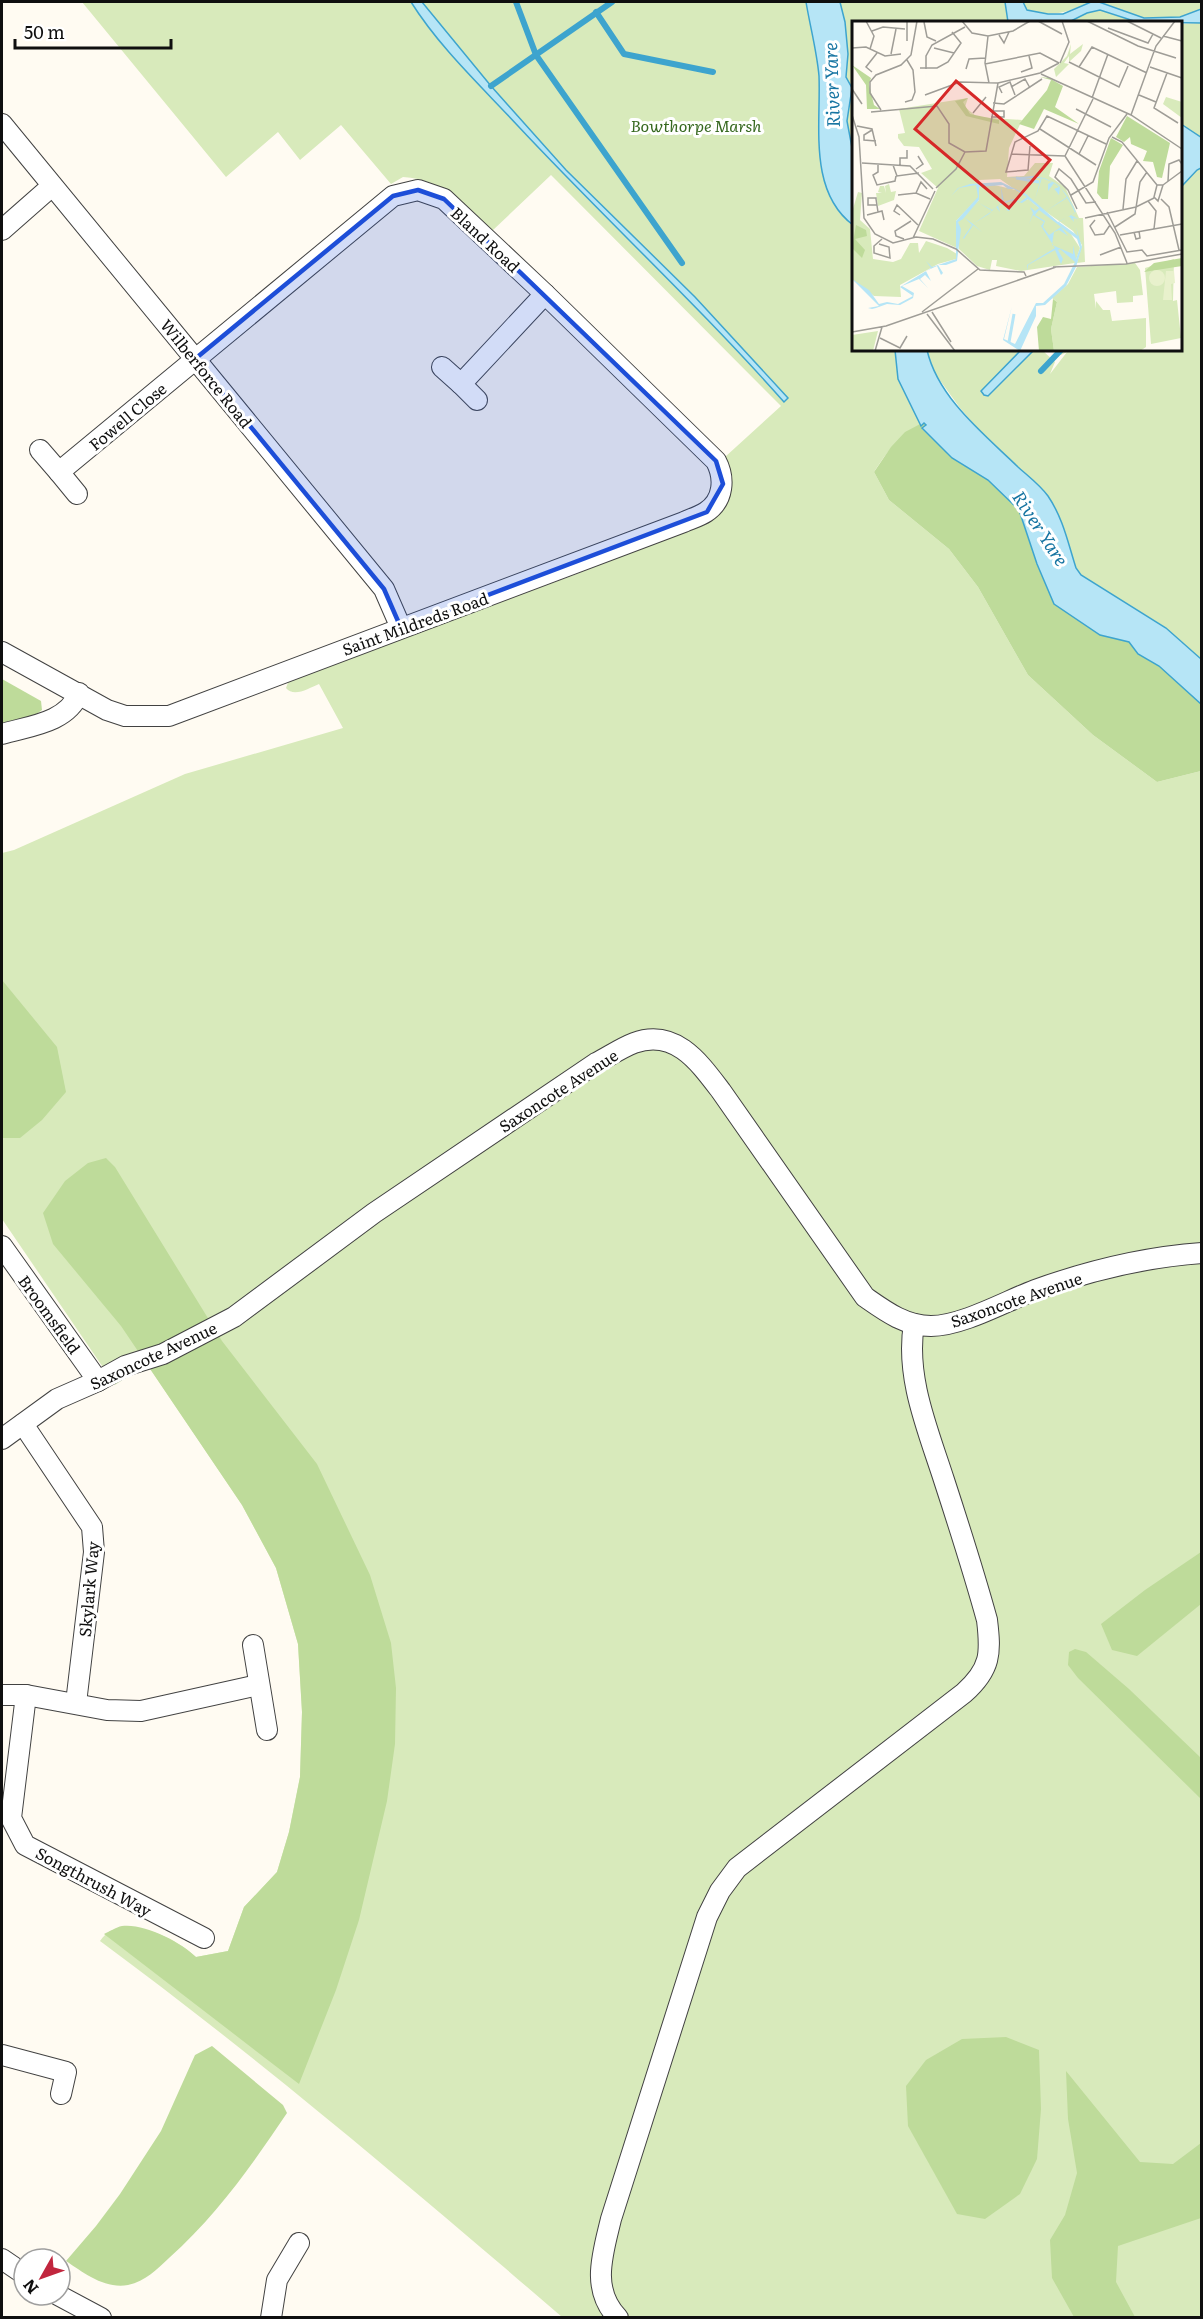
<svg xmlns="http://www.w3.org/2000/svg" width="1203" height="2319" viewBox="0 0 1203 2319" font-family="Literata,serif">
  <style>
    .green { fill: #d8eabb }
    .forest { fill: #bedb9a }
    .water { fill: #b6e5f6; stroke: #3da4ce; stroke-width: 1.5 }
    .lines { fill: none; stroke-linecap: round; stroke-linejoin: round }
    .stream { stroke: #3da4ce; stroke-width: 6 }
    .minor-casing { stroke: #424242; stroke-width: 22 }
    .minor { stroke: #fff; stroke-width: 20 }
    .marked { fill: #1d4ed8; fill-opacity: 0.2; stroke: #1d4ed8; stroke-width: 4.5; stroke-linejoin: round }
    .labels { text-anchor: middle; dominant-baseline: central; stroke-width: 6; stroke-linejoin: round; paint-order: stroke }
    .park-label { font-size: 16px; font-style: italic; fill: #36681f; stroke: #fff }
    .street-label { font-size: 16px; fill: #0f0f0f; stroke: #fff }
    .water-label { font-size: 18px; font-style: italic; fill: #1775a2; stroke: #fff }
    .inset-river { fill: none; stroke: #b6e5f6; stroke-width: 3 }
    .inset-road { fill: none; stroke: #9f9d97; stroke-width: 1.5 }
    .view { fill: #d62828; fill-opacity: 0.15; stroke: #d62828; stroke-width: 3 }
    .inset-edge { fill: none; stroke: #0f0f0f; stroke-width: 3 }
  </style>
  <rect width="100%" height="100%" fill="#fffbf2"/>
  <g class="green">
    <path d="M82,2H806C810,25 816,50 819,74C823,124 807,190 853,225L854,350H895L898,379L921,426C898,436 887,452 874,472L889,500L949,549L978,587L1028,675L1093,735L1157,782L1201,771V2317H562C412,2188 260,2059 100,1941C119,1910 177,1938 196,1957L228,1951L244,1907L277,1872L289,1832L300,1777L302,1712L298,1644L276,1568L242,1505L147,1364L115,1385L2,1219V853L14,850L185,774L343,728L319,684C309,688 294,698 286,688L289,680L574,575L704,524C733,502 737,492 725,457L781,406L551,175L492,231C464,204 445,180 403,177L391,184L341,125L300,160L278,132L226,177Z"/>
    <polygon points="840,2 1005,2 1008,22 854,22 853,153 847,121 852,88 846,78 848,54 845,22"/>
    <path d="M1023,2H1091C1064,13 1057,17 1027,10Z"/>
    <polygon points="1100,2 1201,2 1201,9 1180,17 1144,18"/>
    <polygon points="1100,10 1137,22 1069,22 1087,13"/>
    <polygon points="1201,23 1201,138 1181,124 1180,24"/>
    <polygon points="1201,168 1201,659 1166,628 1081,575 979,430 960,408 931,368 927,350 1021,350 981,391 988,396 1034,350 1042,350 1055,362 1050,374 1067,352 1061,355 1055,350 1180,350 1181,187 1197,169"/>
  </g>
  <g class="forest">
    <polygon points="924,422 926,425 922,429 952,458 988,480 1019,510 1037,564 1054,604 1100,635 1129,642 1138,654 1159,666 1201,704 1201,771 1157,782 1093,735 1028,675 978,587 949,549 889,500 874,472 891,447 905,432"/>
    <polygon points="2,679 41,701 42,710 35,715 2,723"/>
    <polygon points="2,980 57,1047 66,1092 42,1120 20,1138 2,1138"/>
    <path d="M106,1158L115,1167L222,1341L317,1464L370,1575L391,1643L396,1688L395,1744L387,1801L359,1920L336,1990L299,2084L104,1934C109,1932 116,1927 122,1926C144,1923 181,1942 196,1957L228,1951L244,1907L277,1872L289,1832L300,1777L302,1712L298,1644L276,1568L242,1505L121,1326L53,1244L43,1213L65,1181L88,1163Z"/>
    <polygon points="1201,1552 1201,1604 1137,1656 1112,1650 1101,1624 1145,1590"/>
    <polygon points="1075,1649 1086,1652 1129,1689 1201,1758 1201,1799 1078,1678 1068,1665 1069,1652"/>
    <polygon points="1006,2037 1039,2050 1041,2109 1037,2159 1020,2194 985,2219 957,2214 908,2126 906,2086 926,2060 962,2039"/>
    <path d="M212,2046L283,2105L287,2113C252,2165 217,2215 169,2258C156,2270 146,2281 128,2285C104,2289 84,2273 66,2261L96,2226L120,2194L161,2131L195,2055Z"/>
    <polygon points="1066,2071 1140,2162 1173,2164 1201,2143 1201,2218 1118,2246 1116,2282 1135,2317 1074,2317 1052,2278 1050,2240 1065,2215 1077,2173 1068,2119"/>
  </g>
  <g class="water">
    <path d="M411,2H422L491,86L566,170L695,297L788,398L784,402C699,306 605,219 518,126C481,86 440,48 411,2Z"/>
    <path d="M806,2H840L845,22L848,54L846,77L852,88L847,121L853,153V225C808,191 821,125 819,76C817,52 810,26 806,2Z"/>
    <polygon points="1005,2 1023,2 1027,10 1048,14 1063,14 1091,2 1099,2 1144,18 1180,17 1201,9 1201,23 1137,22 1100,10 1087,13 1069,22 1008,22"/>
    <polygon points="1181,124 1202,138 1201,168 1197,170 1181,187"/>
    <path d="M895,350H927C938,398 984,434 1018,467C1028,476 1040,485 1048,496C1063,518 1068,543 1076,568L1081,575L1166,628L1201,659V704L1159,666L1138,654L1129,642L1100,635L1054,604L1037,564L1019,510L988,480L952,458L922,428L926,425L924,423L921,426L898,379Z"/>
    <polygon points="1021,350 1034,350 988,396 984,395 981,391"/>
  </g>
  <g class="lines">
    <g class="stream">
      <polyline points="516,2 536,55 682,263"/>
      <polyline points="596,12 624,54 713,72"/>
      <polyline points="491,86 612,2"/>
      <polyline points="1041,371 1061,350"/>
    </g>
    <g class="minor-casing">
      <g id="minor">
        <polyline points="2,124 384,589 401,628"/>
        <polyline points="2,230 52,186"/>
        <polyline points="442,367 461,384 545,294"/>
        <polyline points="461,384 477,400"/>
        <polyline points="59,472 77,494"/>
        <path d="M2,652L107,710L125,716H169L684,522C691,519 700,516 706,512C724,500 725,478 716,461L545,294L444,199L418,190L393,196L59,472L40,450"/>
        <path d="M2,734C29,726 67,723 79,693"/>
        <polyline points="2,1246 98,1381"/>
        <polyline points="23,1424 92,1527 94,1552 76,1703"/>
        <path d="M2,1439L57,1399L98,1381L125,1366L163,1354L234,1317L374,1213L596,1063C608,1057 621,1048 634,1043C675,1028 699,1062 721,1091L865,1297C885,1311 905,1326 931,1326C962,1326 1006,1301 1035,1290C1088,1271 1145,1257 1202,1253"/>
        <polyline points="253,1645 267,1730"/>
        <polyline points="2,1695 26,1695 107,1710 141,1711 258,1685"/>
        <polyline points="26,1695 11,1818 25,1845 204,1938"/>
        <polyline points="2,2055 66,2072 61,2094"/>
        <polyline points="2,2259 24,2274"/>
        <polyline points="58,2295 101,2318"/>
        <polyline points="271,2318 277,2280 299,2243"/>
        <path d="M618,2318C590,2289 603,2253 611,2219L707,1917L720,1891L737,1868L964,1693C991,1669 991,1653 987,1620C974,1573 959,1526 944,1480C928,1430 905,1377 914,1324"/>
      </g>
    </g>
    <use href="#minor" class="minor"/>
  </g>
  <path class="marked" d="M418,190L444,199L716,461L723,484L707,512L401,628L384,589L195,359L393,196Z"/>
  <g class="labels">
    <g class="park-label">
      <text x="696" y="125">Bowthorpe Marsh</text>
    </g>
    <g class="street-label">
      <text transform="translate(486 239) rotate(43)">Bland Road</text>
      <text transform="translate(207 373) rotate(51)">Wilberforce Road</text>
      <text transform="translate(127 416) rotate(-40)">Fowell Close</text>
      <text transform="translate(415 623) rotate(-20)">Saint Mildreds Road</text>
      <text transform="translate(558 1090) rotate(-33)">Saxoncote Avenue</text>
      <text transform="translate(1016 1299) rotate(-19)">Saxoncote Avenue</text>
      <text transform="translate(50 1314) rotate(54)">Broomsfield</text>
      <text transform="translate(153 1355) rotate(-25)">Saxoncote Avenue</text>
      <text transform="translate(88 1589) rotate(-85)">Skylark Way</text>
      <text transform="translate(94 1881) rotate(28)">Songthrush Way</text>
    </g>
    <g class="water-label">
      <text transform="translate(831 85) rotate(-92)">River Yare</text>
      <text transform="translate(1041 528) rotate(57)">River Yare</text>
    </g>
  </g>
  <g transform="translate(852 21)">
    <rect width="330" height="330" fill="#fffbf2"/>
    <path d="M219,23L218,33L231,23L229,30L217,41V35L212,42L217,43L204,56L202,48L215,35ZM314,76L330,81V97L311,83ZM116,77L113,86L125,96L170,99L157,127L155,156L172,155L183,142H201L197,155L213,166L227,197H231L233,241L225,242L230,224L221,210L148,158L127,159L126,177L104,200L105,227L67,210L86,167L69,152L80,148L67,126L52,125L46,117V113L53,112L47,88ZM37,163L39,171L44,170L42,179L26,185L24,172H30L26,171L28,165H32L34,172L33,165ZM138,163L164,169L175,176L172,179L176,178L217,210L228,227L223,242L169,250L144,245L145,239H140L138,249L125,245L107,228L106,199L127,179V165ZM6,171L10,172L8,199L18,208L21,238L41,241L49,238L58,222H66L67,232L74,220L95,227L105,233L104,238L86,243L48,264L49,276L22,275L0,258V191ZM322,238L321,280L325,279L329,317L299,323L293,247ZM283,242L288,249L291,274L281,275V281L265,282L264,270L242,273L244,288V280L251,289H258L260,300L294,297V326L288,330H202L199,308L205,281L200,277L216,263L225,246ZM26,310L21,330H0V314Z" fill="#d8eabb"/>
    <path d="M0,44L19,57L17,63L22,84L28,88H15L14,64ZM188,56L197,57L211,65L203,86L227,103L192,88L182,108L167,103L195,69L199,59ZM116,77L111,81L118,93L147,99V103L114,95L103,80ZM275,95L318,122L310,157L305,156L301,141L291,140L295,130L279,123L278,116L272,121L264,116ZM259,117L271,124L258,145L256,178H250L245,172L247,150ZM4,204L14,209L15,215L3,218L13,229L10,237L0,227ZM330,237V245L292,251L302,242ZM201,278L205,281L199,308L202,330H187L185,306L191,296L199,298Z" fill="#bedb9a"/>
    <path d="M297 257a8 8 0 1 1 16 0a8 8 0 1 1-16 0ZM314,250H322L323,262L319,263L320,279H311Z" fill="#e8f1cc"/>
    <path d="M181,155L192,157L203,162L207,165L214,173L221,185L224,191L219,194L226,198L221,197L222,201L217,195L207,201L226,215L224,206L230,226L224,246L214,265L193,284L184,285V295L168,330L151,319L160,285L152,318L163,323L184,282H191L212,263L223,241L208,228L206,229L211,238L209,243L203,229L176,244V250L175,244L203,227L189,205L192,201L181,194L177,203L181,192L178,186L183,190L187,187L176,178L170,182L163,180L157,190L154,189L161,179L146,185L148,191L144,186L137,193L121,203L130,211L121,204L120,206L113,216L112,218L111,217L120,204L113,197L121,203L140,190L127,182L140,189L150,182L149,165L152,181L161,178L168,181L175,176L162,168H156L151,164L127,166V179L111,198L106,201L109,208L105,240L94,244H86L91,252L89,254L85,245L74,250L79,260L73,254L68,258L76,267L67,258L50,265L62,272L61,277L48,284L35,283L24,287L20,288L16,287L27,285L0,258L17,269L27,283L35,281L46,283L61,275L48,266L79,247L74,240L80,246L104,238V200L126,176L124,164L107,167L113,189L107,167L99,175L92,176L99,175L106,167L118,163L149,161L174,173L206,201L223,192L220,185L203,196L220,185L215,177L194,190L215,176L208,166L207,174L204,170L202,168L207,166L202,162L196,170V163L200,161L190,157L183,178L189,157H155ZM187,189L225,218L228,227L224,238L221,224V233L200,224L202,211L207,209L216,215L209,206L197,214L191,206L193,200L183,194Z" fill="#b6e5f6" fill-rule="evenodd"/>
    <path class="inset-river" d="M164,157L187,161M157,321L162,293"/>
    <path class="inset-road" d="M14,0L22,15L18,28M110,0L120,12L136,15L161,10L178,0M186,0L210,13M235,0L286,25L324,37M275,0L309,17M72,1L75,16L84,20M256,7L296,22L301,13M20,10L31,6L53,8M147,14L152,22L157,11M136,15L133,42L137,62M311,15L330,20M55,20V1M0,27L14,26L33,35L49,33M82,27L102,32M39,33L44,8M217,41L267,66L276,45M208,42L217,21L210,0M133,43L188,32L207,42M227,46L240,26L295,52M298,46L330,57M68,47H85L96,41L109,22L100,11M74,48V35L80,24L113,6M114,48L117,38L133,37M20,51L14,46L25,32M169,51L180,47L177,35M315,52L302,87L326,102M189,53L279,94L330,128M159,66L173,58L178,67M0,68L10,83M150,72L147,66L158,61L163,74M73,74L108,61L146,62L188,52L207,42M287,74L304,81M240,77L256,33M53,81L60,79L63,71L61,49L55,39M141,82L152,83L190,58M224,88L259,106M29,89L18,72V61L24,54L49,44L59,34L65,0M19,91L85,85L97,103V122L113,131M121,92L134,76M0,94L7,116L12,197L23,213L41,222L64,216L81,218L104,228L128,249L172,251L174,255M279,94L304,25L323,0M139,96H152V90H140M5,105L20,108L24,125M188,108L244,144M20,109L12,114V119L24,120M260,116L270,121L305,164H311L306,180L302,176L305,164M178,125L176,149L154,151L163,121L186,110L195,95L254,123M159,133L213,135M227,133L236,115M213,135L263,212L275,242M213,135L241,78M10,142L58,145L81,168M26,144V151L21,154L25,164L43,160L44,155M41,144L45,155L67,152M48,144V137H55V129M64,148L71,143L66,135M316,160L317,143L327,139L330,143M311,164L330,150M84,167L104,148L113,131L134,130L146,62M64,172L69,161L75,168M46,174L64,172L78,178M219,174L241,161L257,117L275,93M309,178L317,186L327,229M296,180L304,190L302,208M25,184H16V177H24V178L26,191M225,188L216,169L203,156L207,148L219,158L234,182L244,181M271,188L274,158L285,140M255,191L275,231L290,229L295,235L330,229M15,194L30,190L32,199M48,194L42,190L45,184L66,204M233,197L284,186L302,177M243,199L238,205L243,214L252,213L258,204M263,206L283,193L288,161L295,151M282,211L284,218L288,217L287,210M268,214L330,203M61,217L83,170M52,218L44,215L43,210L59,200M27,223L37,226L38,237L22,232V225L30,218M248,234L269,226M201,246L274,243L330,233M70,291L126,248M80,291L99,321M75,293L103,330M0,311L34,305L204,246M28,317L48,327L55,315M23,330L30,306"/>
    <path class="view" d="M104,60L198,139L157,187L63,108Z"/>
    <rect width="330" height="330" class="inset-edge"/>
  </g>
  <rect width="1203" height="2319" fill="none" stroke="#0f0f0f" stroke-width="6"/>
  <g transform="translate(42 2277) rotate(230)"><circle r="28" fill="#ffffff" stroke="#9f9f9f" stroke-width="1.5"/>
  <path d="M0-4.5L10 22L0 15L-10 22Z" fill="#c1263e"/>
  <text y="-9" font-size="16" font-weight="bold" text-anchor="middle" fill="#0f0f0f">N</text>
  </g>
  <path d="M15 39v9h156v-9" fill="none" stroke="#0f0f0f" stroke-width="3"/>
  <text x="24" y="39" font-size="18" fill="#0f0f0f" stroke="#ffffff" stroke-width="4.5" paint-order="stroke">50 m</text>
</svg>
